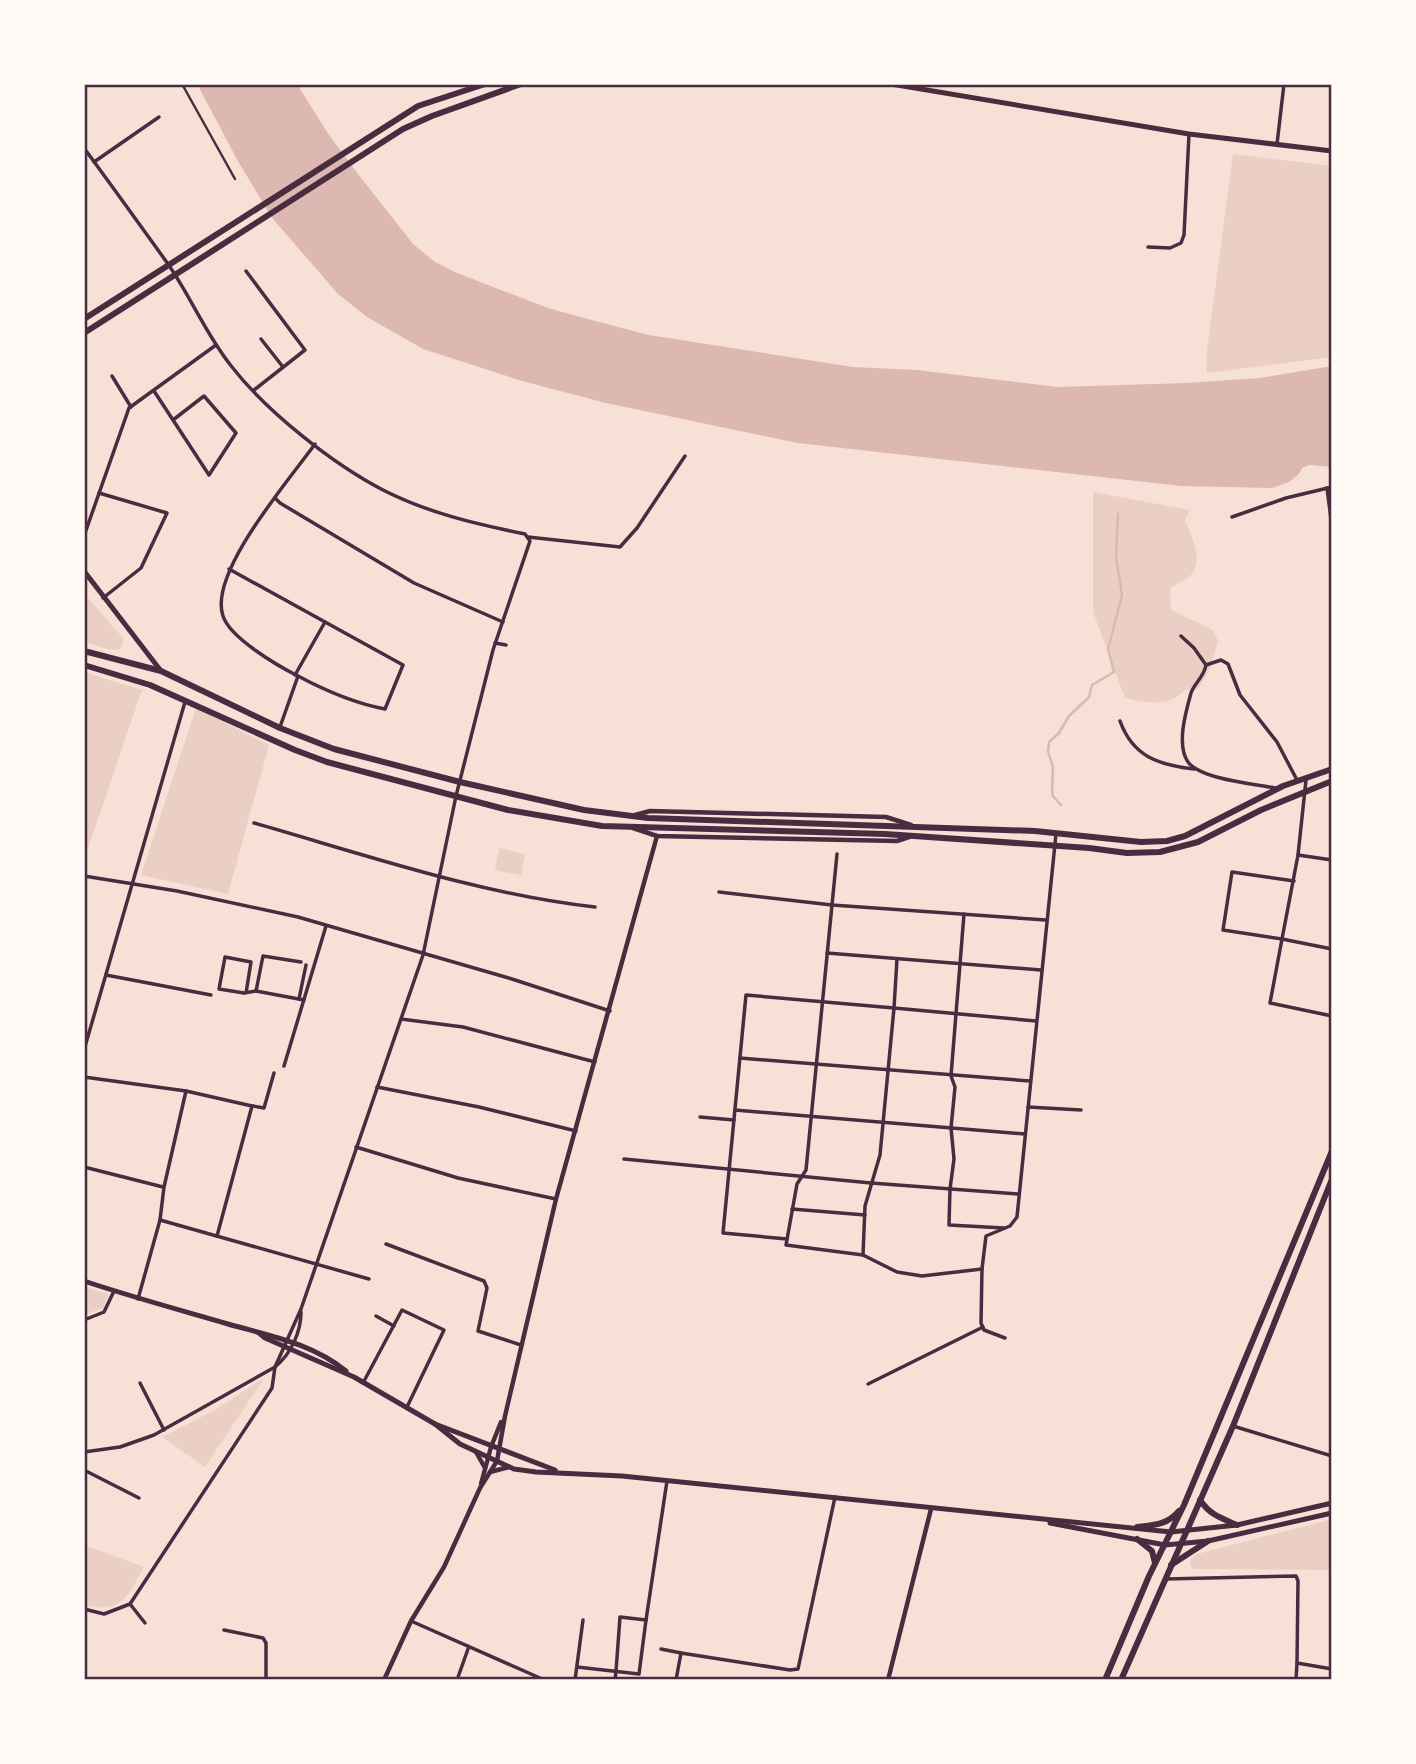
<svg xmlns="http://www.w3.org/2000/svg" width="1416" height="1764" viewBox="0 0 1416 1764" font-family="'Noto Serif',serif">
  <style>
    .green { fill: #ebcfc5 }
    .water { fill: #dcb8b0 }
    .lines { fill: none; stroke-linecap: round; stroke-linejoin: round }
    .stream { stroke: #dcb8b0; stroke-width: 2.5 }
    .pedestrian { stroke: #4a2c40; stroke-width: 2.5 }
    .minor { stroke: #4a2c40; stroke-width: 3.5 }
    .tertiary { stroke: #4a2c40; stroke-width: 4.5 }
    .secondary { stroke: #4a2c40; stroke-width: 5 }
    .primary { stroke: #4a2c40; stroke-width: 6 }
    .trunk { stroke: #4a2c40; stroke-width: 6 }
    .neatline { fill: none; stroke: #4a2c40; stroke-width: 2.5 }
  </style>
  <rect width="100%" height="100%" fill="#f7e1d7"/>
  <g class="green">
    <polygon points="1233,154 1332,166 1332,357 1207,373 1206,358"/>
    <path d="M1093,492L1190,510L1185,520C1191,536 1205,561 1190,576C1184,581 1176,584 1170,589L1171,610L1213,630L1218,641L1210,669L1198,689L1185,690C1168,708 1148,703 1125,698L1093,612Z"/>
    <polygon points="84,593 123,638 123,645 120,649 110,650 84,642"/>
    <polygon points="84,672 142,690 84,860"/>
    <polygon points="196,708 269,745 228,894 141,875"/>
    <polygon points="499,848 525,854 521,875 495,870"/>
    <polygon points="84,1287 109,1294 103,1308 84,1315"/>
    <polygon points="265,1377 205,1467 162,1437 215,1410"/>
    <polygon points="1332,1519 1332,1570 1193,1569 1190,1564 1191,1559 1197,1554"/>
    <path d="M84,1545L144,1567C127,1597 123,1614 84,1605Z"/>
  </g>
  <polygon class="water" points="197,84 297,84 329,135 358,174 413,244 435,262 457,273 548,308 599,322 649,335 853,367 917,370 1058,387 1186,383 1260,378 1332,366 1332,467 1309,465 1302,468 1299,474 1289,482 1272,488 1181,486 798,443 606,403 522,381 423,349 367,317 338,294 273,219 239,163"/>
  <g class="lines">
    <polyline class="stream" points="1061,805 1053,796 1052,790 1053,767 1048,751 1049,742 1059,733 1069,716 1089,697 1092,685 1114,672 1108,649 1122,595 1116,556 1118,514"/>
    <polyline class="pedestrian" points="182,84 235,179"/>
    <g class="minor">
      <polyline points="1277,144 1284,84"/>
      <path d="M84,148C112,186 140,225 168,264C191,297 206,335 232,367C267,412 333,464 383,490C428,513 476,524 525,534L530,541L493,650L456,796L423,955L301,1309L275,1367L272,1388L130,1604L104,1614L84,1609"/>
      <polyline points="94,162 159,117"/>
      <polyline points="1148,247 1170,248 1181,243 1184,235 1189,134"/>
      <polyline points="246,271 305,350 254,390"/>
      <polyline points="261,339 283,367"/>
      <polyline points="112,376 131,407"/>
      <polyline points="154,391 209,475 236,433 204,396 173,420"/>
      <polyline points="1327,488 1332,527"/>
      <polyline points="99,493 167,513 141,568 103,598"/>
      <polyline points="275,498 280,503 414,583 503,622"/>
      <polyline points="1232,517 1286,498 1332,487"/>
      <polyline points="84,536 129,408 216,345"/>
      <polyline points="528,537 620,547 637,528 685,456"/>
      <path d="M229,569L403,665L385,709C353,703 326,691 298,676"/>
      <path d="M1181,636L1194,648L1206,665C1204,677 1195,682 1191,693C1186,711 1176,745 1188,762C1200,779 1255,784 1275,788"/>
      <polyline points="495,643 506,645"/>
      <polyline points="1206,665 1221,660 1228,664 1240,695 1277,742 1297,780"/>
      <polyline points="295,675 325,622"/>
      <path d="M1120,721C1133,757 1159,765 1194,769"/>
      <path d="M280,727L298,676C278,666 230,638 223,616C208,573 290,479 315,444"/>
      <polyline points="1306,780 1298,855 1332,860"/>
      <path d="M254,823C366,855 479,894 595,907"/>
      <polyline points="837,854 806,1170 797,1184 786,1245 863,1255 897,1272 922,1276 982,1269"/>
      <polyline points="1298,855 1282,939 1332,949"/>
      <polyline points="84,876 177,891 298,917 512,979 610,1011"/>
      <polyline points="1294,881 1232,872 1223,930 1282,939 1270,1003 1332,1016"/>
      <polyline points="719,892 832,905 1046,920"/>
      <polyline points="964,914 951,1076 955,1087 951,1128 954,1159 950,1189 949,1225 1004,1228"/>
      <polyline points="827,953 1041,970"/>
      <polyline points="106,975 211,995"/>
      <polyline points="256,991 263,956 301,962"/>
      <polyline points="246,993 251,962 225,957 219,989 244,993 256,991 304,1000"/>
      <polyline points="299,999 306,965"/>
      <polyline points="401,1019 463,1027 595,1062"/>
      <polyline points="84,1050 185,702"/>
      <polyline points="740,1058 1030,1081"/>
      <polyline points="284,1066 326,926"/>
      <polyline points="84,1077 186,1091"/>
      <polyline points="377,1087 479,1107 576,1131"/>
      <polyline points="253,1106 264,1108 274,1073"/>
      <polyline points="1028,1107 1081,1110"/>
      <polyline points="735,1110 1025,1134"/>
      <polyline points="700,1117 734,1120"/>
      <polyline points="356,1147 458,1178 556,1199"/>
      <polyline points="624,1159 871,1183 1019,1194"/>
      <polyline points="84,1167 163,1187"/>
      <polyline points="792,1209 865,1215"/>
      <polyline points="160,1220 369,1279"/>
      <polyline points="787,1239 723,1233 746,995 894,1008 897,959"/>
      <polyline points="386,1244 484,1281 487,1288 478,1331 521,1345"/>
      <polyline points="863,1255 865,1206 880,1155 894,1008 1036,1021"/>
      <polyline points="138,1299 160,1220 164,1187 186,1091 252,1106 217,1236"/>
      <polyline points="376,1316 394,1326"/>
      <polyline points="84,1320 104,1312 114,1291"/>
      <polyline points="1005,1338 984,1330 981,1323 982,1269 986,1236 1010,1226 1017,1217 1056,834"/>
      <polyline points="140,1383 164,1430"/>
      <polyline points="363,1383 402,1310 444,1330 407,1407"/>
      <polyline points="868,1384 983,1327"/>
      <polyline points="1233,1426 1332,1456"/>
      <path d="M84,1452L120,1447L154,1435L275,1367C291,1354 301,1332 301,1312"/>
      <polyline points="84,1470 139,1498"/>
      <polyline points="1166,1579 1296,1576 1298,1581 1297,1663 1332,1669"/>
      <polyline points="130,1604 145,1623"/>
      <polyline points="646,1620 667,1481"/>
      <polyline points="411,1621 540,1678 539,1680"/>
      <polyline points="224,1630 263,1638 266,1643 266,1680"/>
      <polyline points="661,1649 681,1653"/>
      <polyline points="577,1667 639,1674 646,1620 620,1617 616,1671 615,1680"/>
      <polyline points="457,1680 468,1649"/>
      <polyline points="575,1680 583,1620"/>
      <polyline points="676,1680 681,1653 790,1670 798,1669 835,1497"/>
      <polyline points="1296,1680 1297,1663"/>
    </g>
    <g class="tertiary">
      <polyline points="635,815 650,811 886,817 911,825"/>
      <polyline points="633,828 657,836 897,841 909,837"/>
      <polyline points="476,1452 485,1468"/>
      <polyline points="490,1472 509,1467"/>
      <polyline points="481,1484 491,1447 501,1422"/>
      <polyline points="384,1680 411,1621 444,1567 480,1488 497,1461 505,1416 556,1199 657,836"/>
      <polyline points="888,1680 931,1509"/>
    </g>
    <g class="secondary">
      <polyline points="891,84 1189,134 1332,151"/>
      <polyline points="84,571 161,671"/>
      <path d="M84,1281C132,1297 180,1310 228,1324C270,1336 311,1343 346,1371"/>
      <polyline points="259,1333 265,1338 354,1377 435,1424 555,1470"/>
      <polyline points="435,1424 460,1444 514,1469 536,1472 622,1476 1171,1532 1237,1525 1332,1503"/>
      <polyline points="1050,1523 1165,1545 1208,1541 1332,1513"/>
    </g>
    <g class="primary">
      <polyline points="84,319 418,106 485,84"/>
      <polyline points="84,333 403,129 432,116 521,84"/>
      <polyline points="84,651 161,671 280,728 334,749 460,782 584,810 648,818 1035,831 1141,842 1167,841 1185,836 1283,786 1332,769"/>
      <polyline points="84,665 150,685 295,750 327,762 508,810 602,826 885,834 1089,848 1127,853 1160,852 1198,842 1261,810 1332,781"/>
    </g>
    <g class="trunk">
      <path d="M1200,1500C1210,1515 1221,1518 1237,1525"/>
      <path d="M1137,1527C1154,1525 1167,1525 1179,1511"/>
      <polyline points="1137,1539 1152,1551 1155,1563"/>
      <polyline points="1171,1565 1208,1541"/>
      <polyline points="1105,1680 1149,1576 1184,1505 1332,1151"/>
      <polyline points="1121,1680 1233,1426 1332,1179"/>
    </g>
  </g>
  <rect width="1416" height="1764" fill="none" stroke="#fffaf5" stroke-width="172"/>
  <rect x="86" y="86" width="1244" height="1592" class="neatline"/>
</svg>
